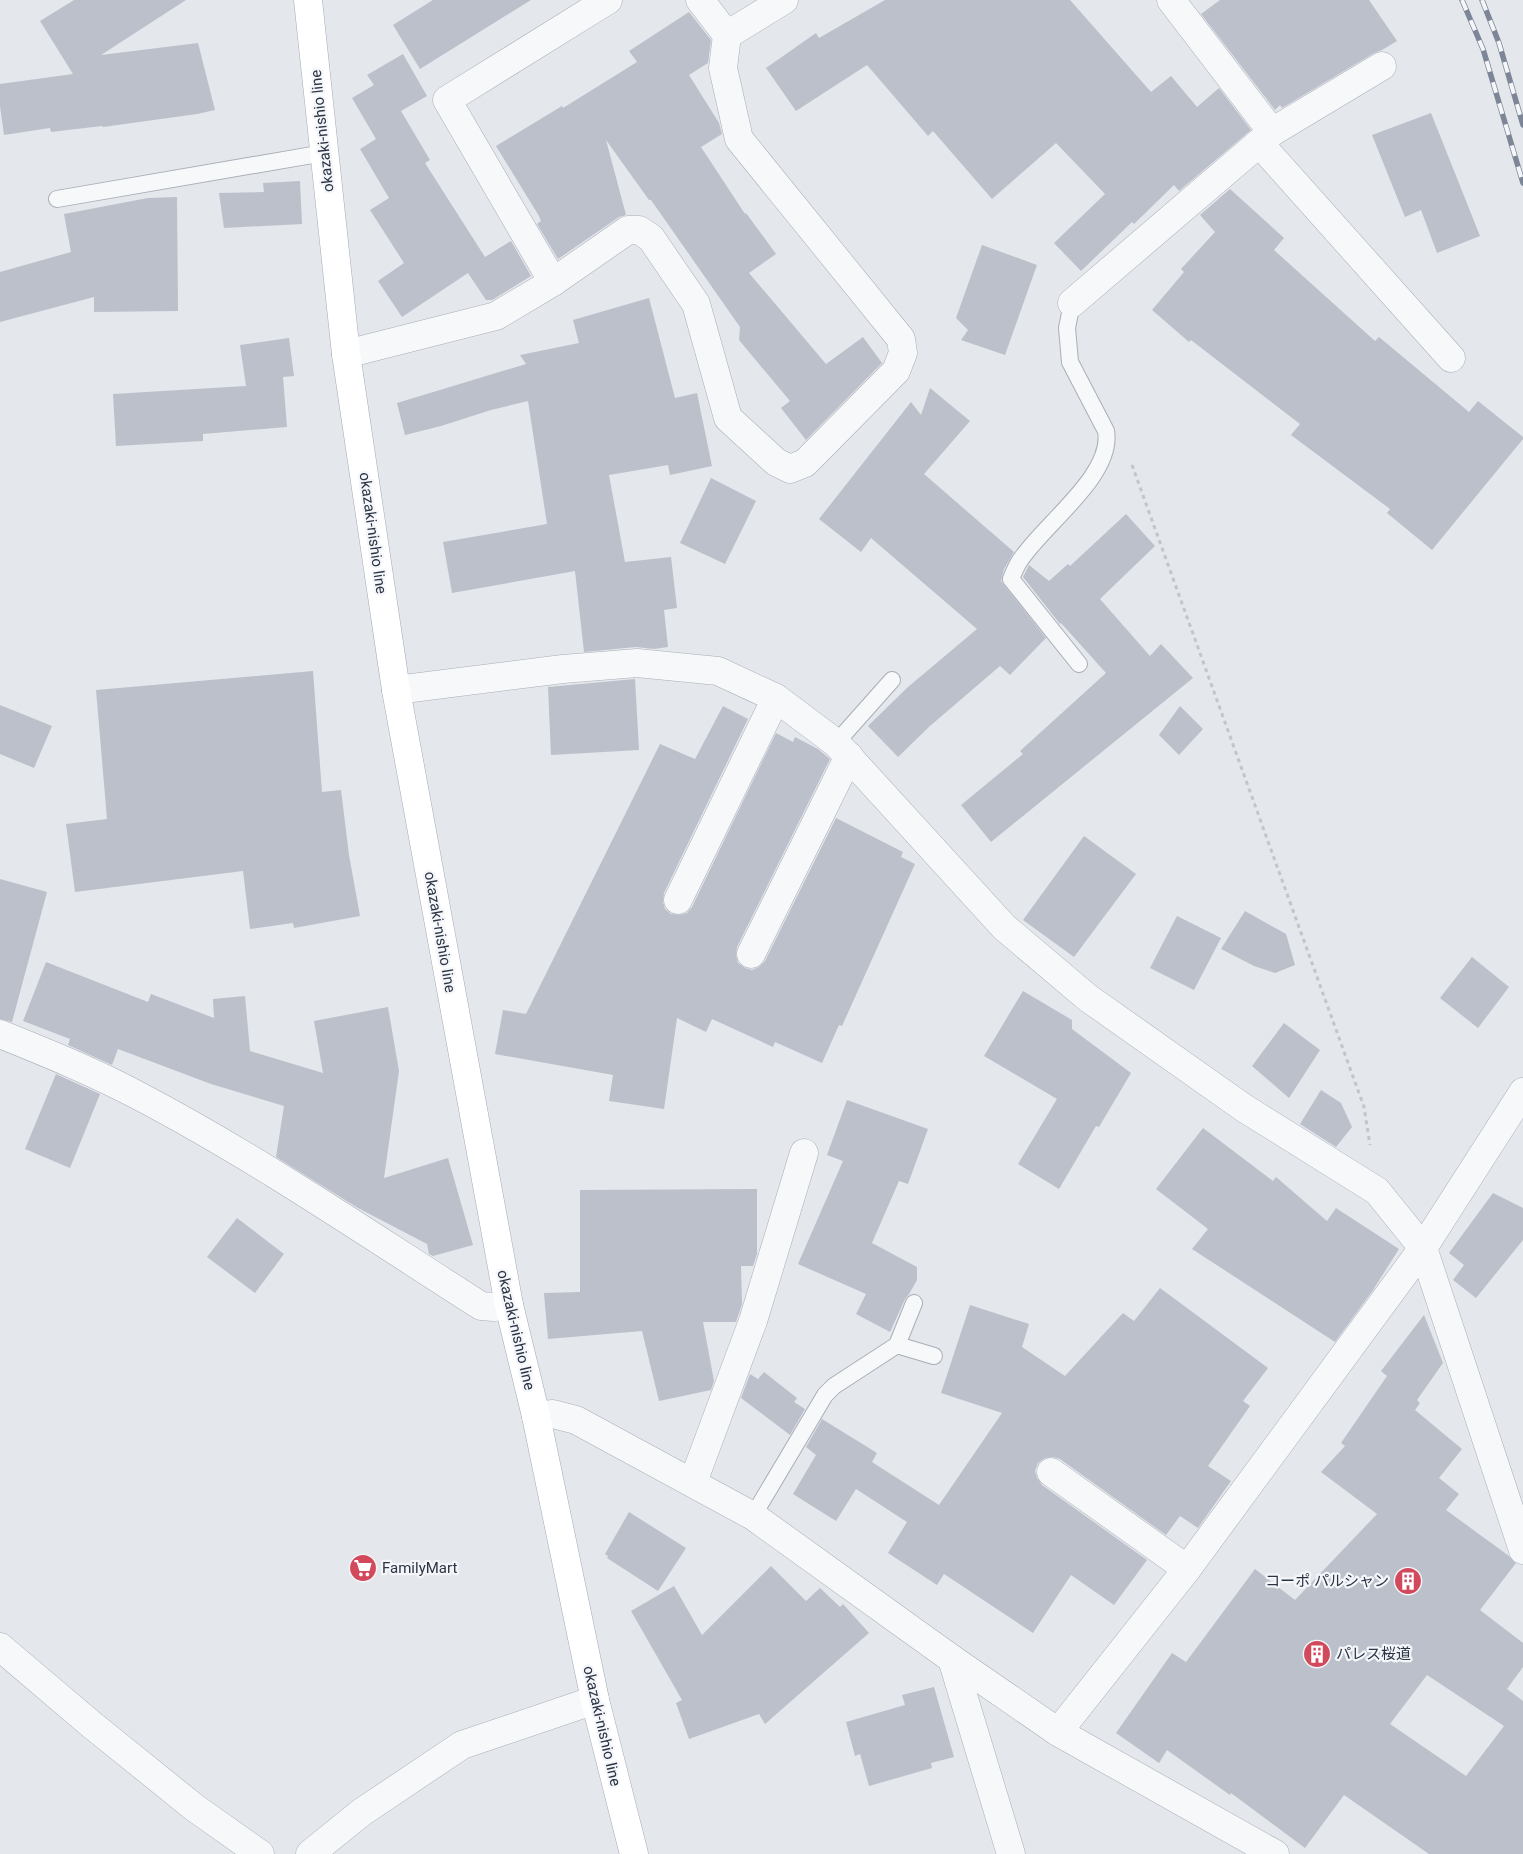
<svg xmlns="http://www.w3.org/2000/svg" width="1523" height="1854" viewBox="0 0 1523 1854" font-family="Roboto,'Noto Sans JP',sans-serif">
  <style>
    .building { fill: #bbc0ca; fill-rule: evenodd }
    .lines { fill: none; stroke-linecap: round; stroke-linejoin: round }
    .lane-casing { stroke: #a9aeb7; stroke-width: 18 }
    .street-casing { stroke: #a9aeb7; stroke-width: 29 }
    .primary-casing { stroke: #a3abb8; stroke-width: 29 }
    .path { stroke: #c2c5cb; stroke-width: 3; stroke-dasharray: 4 4; stroke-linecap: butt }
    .lane { stroke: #f7f8fa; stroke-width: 16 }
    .street { stroke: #f7f8fa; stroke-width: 28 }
    .primary { stroke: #fff; stroke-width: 28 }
    .rail-casing { stroke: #7d8696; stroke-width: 5.5 }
    .rail { stroke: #f4f6f9; stroke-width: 4; stroke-dasharray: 11; stroke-linecap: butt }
    .labels { text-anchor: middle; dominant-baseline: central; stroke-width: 4.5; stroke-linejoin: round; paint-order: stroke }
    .street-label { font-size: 15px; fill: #2b3445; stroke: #f4f6f9 }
    .poi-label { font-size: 15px; fill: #2b3445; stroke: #f4f6f9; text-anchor: start }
  </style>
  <rect width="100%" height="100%" fill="#e4e7ec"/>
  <g class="building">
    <polygon points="74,0 186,0 101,55 198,43 215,110 197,114 103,127 102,126 51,132 50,128 4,135 0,106 0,84 73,74 40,21"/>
    <polygon points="433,0 531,0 420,69 393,25"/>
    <polygon points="885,0 1070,0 1151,92 1171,76 1197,107 1219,88 1251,130 1179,191 1174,185 1134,224 1132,222 1081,271 1054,243 1105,194 1056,143 992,199 933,131 928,136 867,65 796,111 766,68 816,33 819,38"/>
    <polygon points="1220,0 1369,0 1397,41 1382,50 1374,53 1282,108 1280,105 1275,110 1201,14"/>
    <polygon points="689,12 711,40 708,63 689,75 719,123 722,134 701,147 745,214 746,213 776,254 749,273 826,364 863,337 882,363 806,440 781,408 790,401 739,340 740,327 651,200 649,200 606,140 626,215 619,217 558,259 537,224 541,221 539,216 496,146 562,106 563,108 637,62 629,51"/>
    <polygon points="403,54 427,96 401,111 430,160 425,163 485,257 511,241 531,276 492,300 486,300 468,273 402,317 378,281 404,263 370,210 389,198 360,149 376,139 352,98 374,85 367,75"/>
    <polygon points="1431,113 1480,236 1437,253 1421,210 1405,217 1372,135"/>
    <polygon points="300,181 302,224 224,228 219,193 264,192 263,183"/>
    <polygon points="1230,189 1284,238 1274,250 1375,341 1379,337 1469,412 1478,401 1523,437 1523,439 1432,550 1387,513 1390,509 1291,435 1300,424 1191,340 1189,342 1152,310 1184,272 1181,269 1215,232 1200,215"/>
    <polygon points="177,197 178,311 94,312 94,297 0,322 0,272 71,252 64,214 148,198"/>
    <polygon points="982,245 1037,265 1005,355 961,340 968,330 956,318"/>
    <polygon points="649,298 675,398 697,393 712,466 670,475 668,465 609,475 625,562 671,557 677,608 664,610 668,647 654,649 636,647 584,652 575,571 452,593 443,542 547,524 528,401 491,410 441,426 405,435 397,403 526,364 520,355 579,343 573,320"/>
    <polygon points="289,338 294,376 283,377 287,427 203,434 203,441 116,446 113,394 246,386 240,345"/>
    <polygon points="930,388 970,421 924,474 1014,552 1004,569 1001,581 1046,638 1010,675 1000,666 930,726 898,757 868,726 908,687 977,629 871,538 861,552 819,519 911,402 921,415"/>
    <polygon points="711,478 756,501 725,564 680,543"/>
    <polygon points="1126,514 1155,546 1100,599 1150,656 1161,644 1193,678 991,842 961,805 1023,754 1020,751 1106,673 1061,623 1060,624 1023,577 1029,565 1049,581 1068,564 1070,566"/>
    <polygon points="313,671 322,792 341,790 349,855 360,916 294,928 293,923 250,929 243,871 75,892 66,824 107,819 96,690"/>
    <polygon points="635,679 639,750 551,755 548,687"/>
    <polygon points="0,705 52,726 34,768 0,754"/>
    <polygon points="723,706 748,719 664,893 663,902 665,909 671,914 680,915 687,913 692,907 776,733 793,742 795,737 818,749 830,759 737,947 736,955 738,963 745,968 752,970 759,967 765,961 836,818 903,852 901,857 915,864 842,1026 839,1025 822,1063 775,1042 773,1047 712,1019 706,1032 677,1018 664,1109 609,1101 613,1075 495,1054 503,1010 526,1014 660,744 695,759"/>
    <polygon points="1180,706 1203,729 1179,755 1159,735"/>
    <polygon points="1084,836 1136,874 1074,957 1023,920"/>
    <polygon points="0,879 47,892 12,1022 0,1019"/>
    <polygon points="1245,911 1286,934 1295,965 1275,973 1254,966 1221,949"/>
    <polygon points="1177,916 1221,938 1194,990 1150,968"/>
    <polygon points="1472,957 1509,987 1478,1028 1440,998"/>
    <polygon points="46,962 148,1002 151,994 214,1018 213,999 245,996 250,1051 323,1073 314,1021 388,1007 399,1071 384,1178 448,1158 473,1245 433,1256 429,1254 427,1244 358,1208 276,1157 284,1106 211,1084 118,1049 112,1065 68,1045 70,1039 23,1021"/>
    <polygon points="1023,991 1072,1020 1072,1029 1131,1073 1099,1127 1096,1126 1059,1189 1018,1164 1057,1099 984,1056"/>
    <polygon points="1284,1023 1320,1050 1289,1098 1252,1066"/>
    <polygon points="56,1074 100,1094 70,1168 25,1149"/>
    <polygon points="1321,1090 1341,1103 1352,1127 1336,1147 1300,1124"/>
    <polygon points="847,1100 928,1129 908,1184 899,1181 872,1243 917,1267 917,1280 909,1294 905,1299 890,1332 856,1314 866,1294 798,1264 843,1161 827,1155"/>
    <polygon points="1203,1128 1273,1181 1276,1177 1327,1221 1336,1208 1399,1249 1373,1290 1335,1342 1192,1249 1208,1229 1156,1189"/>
    <polygon points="757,1189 757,1254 753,1266 741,1266 742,1304 736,1322 703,1322 714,1381 711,1390 659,1401 642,1331 548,1339 544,1293 580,1292 580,1190"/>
    <polygon points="1493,1193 1523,1208 1523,1240 1476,1298 1453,1280 1464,1265 1449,1253"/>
    <polygon points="237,1218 284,1254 255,1293 207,1257"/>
    <polygon points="1160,1288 1268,1368 1243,1401 1250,1406 1208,1466 1231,1481 1198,1528 1180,1516 1166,1535 1060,1459 1053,1457 1045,1458 1038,1463 1035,1471 1037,1478 1042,1485 1147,1560 1114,1605 1071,1575 1033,1633 944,1574 937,1585 888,1553 907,1522 856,1489 836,1521 793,1494 816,1455 806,1447 822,1419 877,1453 872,1462 939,1505 1002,1413 941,1393 970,1305 1029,1324 1022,1347 1065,1376 1123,1313 1134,1321"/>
    <path d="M1424,1315L1443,1363L1417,1400L1420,1403L1415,1410L1462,1449L1439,1478L1459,1494L1446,1510L1509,1556L1516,1563L1480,1610L1523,1643V1667L1507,1689L1523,1701V1854H1429L1344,1795L1305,1848L1231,1793L1230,1795L1167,1750L1159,1763L1116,1733L1172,1653L1186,1662L1255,1569L1295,1600L1377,1514L1321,1472L1345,1446L1341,1443L1387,1376L1381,1371ZM1427,1675L1504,1726L1466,1776L1390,1724Z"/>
    <polygon points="764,1372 797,1398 794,1402 805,1409 790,1435 741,1398 750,1374 758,1379"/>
    <polygon points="629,1512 686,1548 658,1591 607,1558 608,1556 605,1554"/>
    <polygon points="771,1566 806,1601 820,1588 840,1607 843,1604 869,1633 765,1724 759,1714 689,1739 676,1703 682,1700 631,1611 674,1586 702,1635"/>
    <polygon points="934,1687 954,1757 931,1763 932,1768 869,1786 860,1754 855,1756 846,1722 905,1705 902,1695"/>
  </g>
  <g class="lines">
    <g class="lane-casing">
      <g id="lane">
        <polyline points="57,199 324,153"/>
        <path d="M1072,303L1067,328L1070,362L1106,431C1114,476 1041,526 1019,562C1016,567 1013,574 1011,579L1079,664"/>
        <polyline points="836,743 892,680"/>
        <polyline points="897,1345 934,1356"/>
        <polyline points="753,1516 825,1395 834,1386 897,1345 914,1303"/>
      </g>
    </g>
    <g class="street-casing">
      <g id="street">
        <polyline points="727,35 784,0"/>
        <polyline points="1272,132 1382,66"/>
        <polyline points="1259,143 1451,358"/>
        <polyline points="553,282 447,100 608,0"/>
        <polyline points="1072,303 1272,132 1171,0"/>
        <polyline points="346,354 496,316 553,282 628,230 639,230 651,238 696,304 728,418 776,462 790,469 805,463 896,371 903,353 901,339 739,139 723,68 727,35 700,0"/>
        <polyline points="396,690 563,669 637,663 718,671 776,698 836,743 1004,927 1088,998 1244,1108 1377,1191 1423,1248 1523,1550"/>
        <polyline points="678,900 776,698"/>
        <polyline points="751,954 849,756"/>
        <path d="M0,1034C47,1053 94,1072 139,1096C257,1158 368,1234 481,1306L494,1307L509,1305"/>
        <polyline points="536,1416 553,1414 576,1420 753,1516 952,1659 1058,1732 1275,1854"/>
        <polyline points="1051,1472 1187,1569"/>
        <polyline points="693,1482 753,1321 804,1153"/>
        <polyline points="0,1647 92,1725 195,1808 260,1854"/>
        <polyline points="952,1659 1011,1854"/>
        <polyline points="1058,1732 1187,1569 1423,1248 1523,1092"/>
        <polyline points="310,1854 362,1812 462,1745 595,1700"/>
      </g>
    </g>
    <g class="primary-casing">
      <polyline id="primary" points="308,0 346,354 396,690 509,1305 536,1416 595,1700 634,1854"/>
    </g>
    <polyline class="path" points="1132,465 1364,1107 1370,1145"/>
    <use href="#lane" class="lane"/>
    <use href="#street" class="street"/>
    <use href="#primary" class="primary"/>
    <g class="rail-casing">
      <g id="rail">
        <polyline points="1462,0 1483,49 1523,183"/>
        <polyline points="1482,0 1499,43 1523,125"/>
      </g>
    </g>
    <use href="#rail" class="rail"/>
  </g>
  <defs>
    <g id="supermarket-disc" transform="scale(1.4375)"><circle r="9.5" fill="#d1495b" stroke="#f4f6f9"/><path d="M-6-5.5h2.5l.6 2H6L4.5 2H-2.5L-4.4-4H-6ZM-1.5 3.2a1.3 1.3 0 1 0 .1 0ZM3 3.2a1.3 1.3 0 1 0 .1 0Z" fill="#fff"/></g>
    <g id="building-disc" transform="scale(1.4375)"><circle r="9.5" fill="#d1495b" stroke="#f4f6f9"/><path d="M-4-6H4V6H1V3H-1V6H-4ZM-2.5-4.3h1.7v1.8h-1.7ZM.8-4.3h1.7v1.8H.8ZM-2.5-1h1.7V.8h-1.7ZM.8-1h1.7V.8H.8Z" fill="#fff"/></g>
  </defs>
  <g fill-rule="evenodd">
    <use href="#supermarket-disc" x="363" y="1568"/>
    <use href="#building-disc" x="1408" y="1581"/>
    <use href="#building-disc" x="1317" y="1654"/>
  </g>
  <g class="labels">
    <g class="street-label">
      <text transform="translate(322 131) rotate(-96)">okazaki-nishio line</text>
      <text transform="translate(373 533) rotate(82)">okazaki-nishio line</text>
      <text transform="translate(440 932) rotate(80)">okazaki-nishio line</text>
      <text transform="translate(516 1330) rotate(77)">okazaki-nishio line</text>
      <text transform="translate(602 1726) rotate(77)">okazaki-nishio line</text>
    </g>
    <g class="poi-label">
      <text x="382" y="1568">FamilyMart</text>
      <text x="1389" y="1581" text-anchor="end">コーポ パルシャン</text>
      <text x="1336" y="1654">パレス桜道</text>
    </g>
  </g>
</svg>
